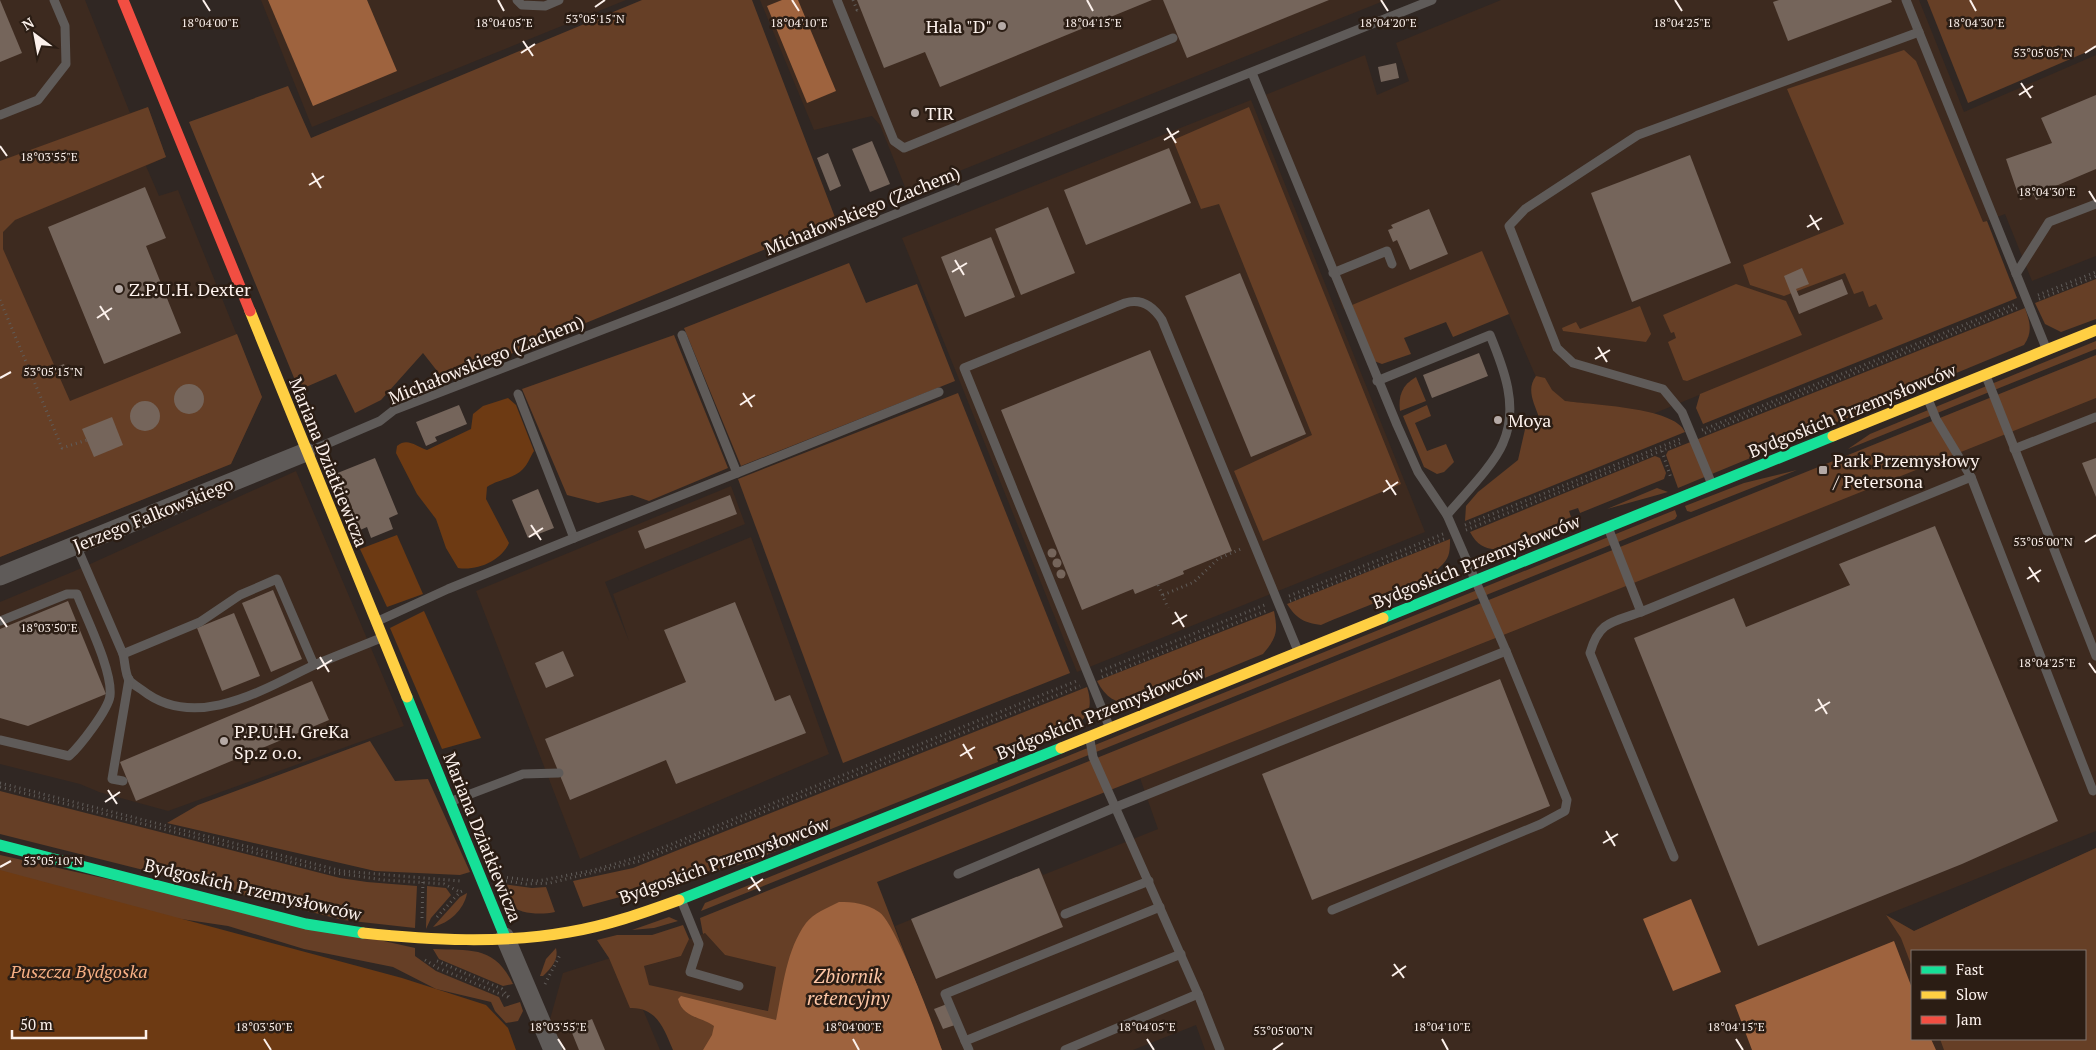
<svg xmlns="http://www.w3.org/2000/svg" width="2096" height="1050" viewBox="0 0 2096 1050" font-family="'PT Serif',serif">
  <style>
    .built { fill: #3d2a1f; fill-rule: evenodd }
    .green { fill: #663f26 }
    .forest { fill: #6d3a13 }
    .water { fill: #9e633e }
    .building { fill: #75655b }
    .lines { fill: none; stroke-linecap: round; stroke-linejoin: round }
    .path { stroke: #605c59; stroke-width: 3; stroke-dasharray: 1 4; stroke-linecap: butt }
    .lane { stroke: #5f5b59; stroke-width: 9 }
    .street { stroke: #5f5b59; stroke-width: 19 }
    .fast { stroke: #16e098; stroke-width: 11 }
    .slow { stroke: #ffcf43; stroke-width: 11 }
    .jam { stroke: #f24e42; stroke-width: 11 }
    .ticks { fill: none; stroke: #fcf1ec; stroke-width: 2 }
    .poi-dot { fill: #b5aaa6; stroke: #2b1d14; stroke-width: 2 }
    .labels { text-anchor: middle; dominant-baseline: central; stroke-width: 5; stroke-linejoin: round; paint-order: stroke }
    .poi-label { font-size: 18px; fill: #fcf1ec; stroke: #2b1d14; text-anchor: start }
    .street-label { font-size: 18px; fill: #fcf1ec; stroke: #2b1d14 }
    .park-label { font-size: 18px; font-style: italic; fill: #f7af84; stroke: #2b1d14 }
    .water-label { font-size: 19px; font-style: italic; fill: #fec7a6; stroke: #2b1d14 }
    .ticks-label { font-size: 12px; text-anchor: middle; fill: #fcf1ec; stroke: #2b1d14; stroke-width: 5; stroke-linejoin: round; paint-order: stroke }
  </style>
  <rect width="100%" height="100%" fill="#302723"/>
  <g class="built">
    <polygon points="0,0 85,0 130,113 148,107 166,157 146,166 159,196 178,190 262,397 231,464 0,557"/>
    <polygon points="261,0 626,0 312,127"/>
    <polygon points="760,0 1386,0 907,192 880,125 872,116 814,130"/>
    <polygon points="1501,0 1919,0 1964,112 2096,55 2096,256 2032,281 2005,214 1959,232 1978,281 1567,449 1482,252 1343,309 1265,95 1365,55 1377,95 1409,81 1396,43"/>
    <polygon points="1251,100 1425,532 1077,672 902,238"/>
    <path d="M2096,395V831L1886,915L1914,931L2096,848V1050H1205L1196,1025L1133,1050H942L895,926L1039,868L1043,875L1158,829L1140,778L1516,630ZM1912,951H2085V1039H1912Z"/>
    <polygon points="296,471 404,726 168,811 99,792 80,784 0,764 0,602 77,570"/>
    <polygon points="731,486 745,524 605,582 629,641 613,594 751,537 829,754 580,859 476,591"/>
    <polygon points="705,933 725,955 777,966 769,1011 648,985 644,966 681,956 687,940"/>
    <polygon points="620,955 660,1050 561,1050 549,1023 563,973"/>
  </g>
  <g class="green">
    <polygon points="642,0 752,0 836,220 445,381 423,353 381,400 355,413 336,374 299,390 189,122 288,86 311,138"/>
    <polygon points="1927,0 2096,0 2096,48 1968,103"/>
    <polygon points="1904,50 1916,61 1983,222 1987,221 2017,298 1703,424 1696,408 1700,394 1883,319 1876,304 1869,307 1863,291 1854,294 1845,273 1784,296 1750,285 1743,265 1844,224 1787,89"/>
    <polygon points="148,107 166,157 15,220 3,232 3,249 70,401 237,334 262,397 231,464 0,557 0,161"/>
    <polygon points="1249,107 1401,484 1263,541 1234,471 1312,435 1219,204 1201,209 1173,140"/>
    <polygon points="1482,251 1509,314 1453,337 1446,322 1404,338 1411,354 1382,364 1374,361 1352,305"/>
    <polygon points="849,263 866,303 917,284 955,381 741,466 684,328"/>
    <polygon points="2096,279 2096,319 2061,332 2045,324 2035,303"/>
    <polygon points="1736,284 1786,301 1802,335 1687,381 1683,380 1668,342 1676,338 1674,332 1671,333 1663,315"/>
    <polygon points="1640,306 1651,334 1646,342 1563,331 1562,328 1576,322 1580,329"/>
    <path d="M2025,308C2030,322 2033,332 2024,345L1678,488L1666,455L1668,451Z"/>
    <polygon points="674,335 728,468 649,501 632,495 598,503 567,495 522,389"/>
    <polygon points="2096,341 2096,349 1848,449 1870,434"/>
    <path d="M2096,355V398L1516,630L877,882L942,1050H673C664,1029 657,1007 630,1008L609,958L597,940L617,935H652L683,925L689,939L681,956L644,966L649,985L768,1011L776,967L725,955L705,933L703,934L700,918Z"/>
    <path d="M1536,376L1545,378L1552,390L1565,401C1591,405 1675,407 1685,432L1465,521L1466,506L1478,492L1518,460L1526,425L1539,417C1534,403 1526,389 1536,376Z"/>
    <path d="M1416,377L1426,401L1400,411C1398,396 1402,385 1416,377Z"/>
    <polygon points="958,393 1070,673 843,763 738,479"/>
    <polygon points="1427,405 1431,416 1415,423 1427,451 1446,444 1454,462 1444,472 1437,474 1424,467 1403,416"/>
    <path d="M1655,456L1660,458L1666,473L1664,479L1580,513L1578,508L1569,511L1571,517C1543,527 1491,574 1470,532Z"/>
    <polygon points="1797,470 1691,512 1687,511 1685,506 1744,483"/>
    <polygon points="1657,488 1668,492 1607,509"/>
    <polygon points="1675,510 1677,516 1675,519 701,911 705,903"/>
    <path d="M1450,539C1450,549 1450,557 1443,564C1421,588 1352,611 1321,625C1304,623 1296,618 1287,604Z"/>
    <path d="M1274,611C1278,632 1277,637 1263,654L1146,702C1123,705 1109,704 1097,681Z"/>
    <path d="M1087,687C1095,713 1085,719 1065,735L749,862L583,907L573,881L633,868Z"/>
    <polygon points="370,741 395,781 428,779 470,872 460,875 375,871 167,823 198,805"/>
    <polygon points="0,791 340,878 367,882 417,886 415,928 343,920 0,834"/>
    <polygon points="2096,848 2096,1050 1944,1050 1940,1039 2085,1039 2085,951 1912,951 1912,967 1901,938 1886,915 1914,931"/>
    <polygon points="0,855 415,948 415,956 436,971 499,997 504,1007 520,1002 523,1011 518,1021 506,1023 495,1011 491,1002 436,989 393,967 304,949 228,926 74,903 0,880"/>
    <path d="M496,883L532,888L546,887L555,912C531,917 501,911 496,883Z"/>
    <polygon points="427,886 446,888 451,895 431,918 426,929"/>
    <path d="M467,893C464,910 449,923 433,927L460,897Z"/>
    <polygon points="669,917 678,921 654,928 632,930"/>
    <path d="M556,948C559,960 551,968 543,976H540L546,959Z"/>
    <path d="M433,949C471,951 494,945 513,984L503,986L439,959Z"/>
  </g>
  <g class="forest">
    <path d="M508,398L516,405L534,451C530,457 528,464 523,469C514,479 498,479 487,487L486,499L509,543C501,561 477,571 458,568L446,548L436,519L417,494L396,453L397,446C408,437 416,447 427,450L471,429L473,414L483,406Z"/>
    <polygon points="397,535 423,594 387,607 360,549"/>
    <polygon points="424,611 481,738 442,749 390,628"/>
    <polygon points="0,870 402,978 486,1005 508,1028 516,1050 0,1050"/>
  </g>
  <g class="water">
    <polygon points="268,0 367,0 397,71 313,106"/>
    <polygon points="782,0 798,0 836,91 807,103 767,6"/>
    <polygon points="1691,899 1721,972 1673,991 1643,919"/>
    <path d="M839,902C853,902 866,903 879,912C896,923 933,1025 942,1050H703L712,1035L714,1026C700,1016 683,1018 678,999L681,996L776,1020C783,988 786,950 806,923C814,913 827,908 839,902Z"/>
    <polygon points="1894,941 1912,988 1912,1039 1931,1039 1936,1050 1752,1050 1735,1005"/>
  </g>
  <g class="building">
    <polygon points="0,0 22,53 0,62"/>
    <polygon points="857,0 1152,0 940,87 925,52 884,68"/>
    <polygon points="1163,0 1329,0 1187,58"/>
    <polygon points="1779,0 1891,0 1892,2 1788,41 1773,2"/>
    <polygon points="1396,63 1399,78 1381,82 1378,67"/>
    <polygon points="2096,95 2096,169 2051,188 2053,193 2036,200 2034,195 2020,200 2006,159 2052,143 2041,118"/>
    <polygon points="872,141 890,184 870,192 852,149"/>
    <polygon points="1169,148 1191,203 1086,245 1064,190"/>
    <polygon points="828,153 841,186 830,191 817,158"/>
    <polygon points="1690,155 1731,263 1632,302 1591,193"/>
    <polygon points="145,187 166,238 146,246 181,333 104,364 48,227"/>
    <polygon points="1048,207 1075,273 1021,295 995,229"/>
    <polygon points="1429,209 1448,254 1410,270 1397,240 1393,242 1388,230 1393,228 1391,225"/>
    <polygon points="991,237 1015,297 965,317 941,257"/>
    <polygon points="1802,268 1809,284 1796,289 1799,296 1842,279 1848,294 1799,314 1784,276"/>
    <polygon points="1240,273 1306,434 1251,457 1185,296"/>
    <polygon points="1150,350 1232,551 1183,571 1184,574 1135,594 1133,589 1082,610 1001,410"/>
    <polygon points="1479,353 1488,376 1432,398 1423,375"/>
    <polygon points="64,364 68,375 61,378 56,367"/>
    <circle cx="189" cy="399" r="15"/>
    <circle cx="145" cy="416" r="15"/>
    <polygon points="459,405 467,424 435,437 437,441 426,446 416,422"/>
    <polygon points="112,417 123,445 94,457 82,429"/>
    <polygon points="375,458 398,514 389,518 393,529 371,538 367,527 358,531 335,474"/>
    <polygon points="2096,458 2096,497 2082,463"/>
    <polygon points="538,489 554,528 528,538 512,500"/>
    <polygon points="730,495 737,514 645,549 638,531"/>
    <polygon points="1935,526 2058,821 1962,864 1758,946 1634,638 1734,598 1746,627 1850,585 1839,564"/>
    <circle cx="1052" cy="553" r="4.5"/>
    <circle cx="1057" cy="563" r="4.5"/>
    <circle cx="1061" cy="574" r="4.5"/>
    <polygon points="273,590 302,659 271,672 242,603"/>
    <polygon points="68,601 106,694 28,726 0,718 0,629"/>
    <polygon points="735,602 775,701 790,695 806,733 676,784 666,760 570,800 545,739 686,682 664,630"/>
    <polygon points="234,613 260,676 222,691 197,628"/>
    <polygon points="563,651 574,676 546,688 535,663"/>
    <polygon points="1500,679 1550,806 1312,900 1262,774"/>
    <polygon points="312,681 329,720 136,801 120,762"/>
    <polygon points="1039,868 1063,927 936,979 911,919"/>
    <polygon points="947,1004 955,1025 943,1029 934,1009"/>
    <polygon points="592,1019 605,1050 579,1050 570,1028"/>
  </g>
  <g class="lines">
    <g class="path">
      <polyline points="853,0 857,10 860,9"/>
      <polyline points="2038,295 2096,272"/>
      <polyline points="2039,299 2096,276"/>
      <polyline points="0,300 62,448 87,440"/>
      <polyline points="1702,430 2016,304"/>
      <polyline points="1705,433 2017,308"/>
      <polyline points="1662,451 1671,478"/>
      <polyline points="1465,525 1680,439"/>
      <polyline points="1466,530 1683,442"/>
      <polyline points="1158,585 1168,608"/>
      <polyline points="1163,595 1194,582 1218,559 1243,548"/>
      <polyline points="1289,596 1443,534"/>
      <polyline points="1290,601 1444,539"/>
      <polyline points="1101,671 1267,604"/>
      <polyline points="1102,677 1268,610"/>
      <polyline points="0,783 342,871 460,881"/>
      <polyline points="0,787 329,872 384,880 444,884 460,892"/>
      <polyline points="502,877 538,881 594,870 642,856 1079,680"/>
      <polyline points="506,881 526,884 550,883 640,861 1080,686"/>
      <polyline points="437,917 460,892 464,890"/>
      <polyline points="422,918 423,879"/>
      <polyline points="425,960 438,968 510,998"/>
      <polyline points="437,961 502,989 509,997"/>
      <polyline points="545,984 560,955"/>
    </g>
    <g class="lane">
      <polyline points="517,0 522,5 545,6 559,0"/>
      <polyline points="837,0 894,141 904,148 1173,38"/>
      <polyline points="1906,0 2046,348"/>
      <polyline points="0,115 38,100 66,64 65,26 54,0"/>
      <polyline points="1333,273 1387,251 1392,264"/>
      <polyline points="2016,274 2049,222 2096,204"/>
      <polyline points="682,335 737,473 939,392"/>
      <polyline points="1986,376 2096,656"/>
      <path d="M1377,381L1490,335C1504,369 1519,407 1503,443C1494,465 1463,496 1447,515"/>
      <polyline points="518,394 574,538 737,473"/>
      <polyline points="2014,449 2096,417"/>
      <polyline points="310,451 380,421 394,410 672,303 1432,0"/>
      <polyline points="1971,477 2093,791"/>
      <polyline points="1711,482 1682,412 1663,389 1573,363 1557,348 1509,226 1525,209 1638,135 1919,32"/>
      <polyline points="1609,530 1641,612 1971,477 1936,419 1928,399"/>
      <polyline points="76,545 123,654 200,622 240,595 277,579 314,665 381,638"/>
      <path d="M1641,612C1613,622 1599,621 1590,653L1674,857"/>
      <path d="M0,621L67,594H77C86,618 113,671 110,696C108,710 80,746 69,756L0,740"/>
      <polyline points="378,621 448,589 574,538"/>
      <path d="M123,654C125,661 125,674 129,680C132,684 138,687 142,690C195,732 263,690 314,665"/>
      <path d="M1109,726L964,368L1125,303C1141,298 1153,306 1162,320L1298,651"/>
      <polyline points="123,781 112,779 129,679"/>
      <polyline points="452,801 523,774 559,773"/>
      <polyline points="958,874 1116,807 1506,651 1447,515 1418,472 1397,425 1252,73"/>
      <polyline points="682,902 699,944 690,972 739,986"/>
      <polyline points="1332,910 1541,824 1565,811 1567,800 1506,651"/>
      <polyline points="1065,914 1149,881"/>
      <polyline points="1198,994 1220,1050"/>
      <polyline points="965,1041 945,994 1160,907"/>
      <polyline points="969,1050 965,1041 1181,954"/>
      <polyline points="1065,1050 1198,994 1093,757 1090,740"/>
    </g>
    <g class="street">
      <polyline points="0,576 306,452"/>
      <polyline points="505,937 553,1050"/>
    </g>
    <g class="fast">
      <polyline points="1383,618 1833,436"/>
      <polyline points="407,697 505,937"/>
      <polyline points="0,845 306,924 363,933"/>
      <polyline points="679,900 1061,748"/>
    </g>
    <g class="slow">
      <polyline points="250,311 407,697"/>
      <polyline points="1833,436 2096,330"/>
      <polyline points="1061,748 1383,618"/>
      <path d="M363,933C430,940 502,944 569,932C606,926 643,913 679,900"/>
    </g>
    <polyline class="jam" points="123,0 250,311"/>
  </g>
  <path class="ticks" d="M203,0L210,11M498,0L504,11M792,0L799,11M1087,0L1093,11M1381,0L1388,11M1675,0L1682,11M1970,0L1976,11M595,7L605,0M523,41L533,56M521,53L535,44M2085,53L2096,46M2021,83L2031,98M2019,95L2033,86M1167,128L1176,143M1164,140L1179,131M0,146L7,156M312,173L321,188M309,185L324,176M2089,191L2096,202M1810,215L1819,230M1807,227L1822,218M955,260L964,275M952,272L967,263M100,306L109,320M97,318L112,308M1598,347L1607,362M1595,359L1610,350M0,378L11,372M743,393L752,407M740,405L755,395M1386,480L1396,495M1383,492L1398,482M531,525L541,540M529,537L543,528M2085,542L2096,535M2029,567L2039,582M2027,579L2041,570M1175,612L1184,627M0,617L7,627M1172,624L1187,615M320,657L329,672M2089,663L2096,673M317,669L332,660M1818,699L1827,714M1815,711L1830,702M963,744L972,759M960,756L975,747M108,790L117,804M105,802L120,792M1606,831L1615,846M1603,843L1618,834M0,867L11,861M751,877L760,891M748,889L763,879M1394,964L1404,978M1392,976L1406,966M264,1039L271,1050M558,1039L565,1050M853,1039L859,1050M1147,1039L1154,1050M1442,1039L1448,1050M1736,1039L1743,1050M1273,1050L1283,1043"/>
  <g class="poi-dot">
    <circle cx="1002" cy="26" r="5"/>
    <circle cx="915" cy="113" r="5"/>
    <circle cx="119" cy="289" r="5"/>
    <circle cx="1498" cy="420" r="5"/>
    <rect x="1818" y="465" width="10" height="10" rx="2.5"/>
    <circle cx="224" cy="741" r="5"/>
  </g>
  <g class="labels">
    <g class="poi-label">
      <text x="992" y="26" text-anchor="end">Hala "D"</text>
      <text x="925" y="113">TIR</text>
      <text x="129" y="289">Z.P.U.H. Dexter</text>
      <text x="1508" y="420">Moya</text>
      <text x="1833" y="460">Park Przemysłowy<tspan x="1833" dy="21">/ Petersona</tspan></text>
      <text x="234" y="731">P.P.U.H. GreKa<tspan x="234" dy="21">Sp.z o.o.</tspan></text>
    </g>
    <g class="street-label">
      <text transform="translate(862 210) rotate(-22)">Michałowskiego (Zachem)</text>
      <text transform="translate(486 359) rotate(-22)">Michałowskiego (Zachem)</text>
      <text transform="translate(1852 410) rotate(-22)">Bydgoskich Przemysłowców</text>
      <text transform="translate(329 462) rotate(68)">Mariana Dziatkiewicza</text>
      <text transform="translate(153 514) rotate(-22)">Jerzego Falkowskiego</text>
      <text transform="translate(1476 561) rotate(-22)">Bydgoskich Przemysłowców</text>
      <text transform="translate(1100 712) rotate(-22)">Bydgoskich Przemysłowców</text>
      <text transform="translate(483 837) rotate(68)">Mariana Dziatkiewicza</text>
      <text transform="translate(724 860) rotate(-20)">Bydgoskich Przemysłowców</text>
      <text transform="translate(253 889) rotate(13)">Bydgoskich Przemysłowców</text>
    </g>
    <g class="park-label">
      <text x="79" y="971">Puszcza Bydgoska</text>
    </g>
    <g class="water-label">
      <text x="848" y="975">Zbiornik<tspan x="848" dy="22">retencyjny</tspan></text>
    </g>
  </g>
  <g class="ticks-label">
    <text x="595" y="23">53°05'15"N</text>
    <text x="1976" y="27">18°04'30"E</text>
    <text x="1682" y="27">18°04'25"E</text>
    <text x="210" y="27">18°04'00"E</text>
    <text x="504" y="27">18°04'05"E</text>
    <text x="799" y="27">18°04'10"E</text>
    <text x="1093" y="27">18°04'15"E</text>
    <text x="1388" y="27">18°04'20"E</text>
    <text x="2043" y="57">53°05'05"N</text>
    <text x="49" y="161">18°03'55"E</text>
    <text x="2047" y="196">18°04'30"E</text>
    <text x="53" y="376">53°05'15"N</text>
    <text x="2043" y="546">53°05'00"N</text>
    <text x="49" y="632">18°03'50"E</text>
    <text x="2047" y="667">18°04'25"E</text>
    <text x="53" y="865">53°05'10"N</text>
    <text x="264" y="1031">18°03'50"E</text>
    <text x="558" y="1031">18°03'55"E</text>
    <text x="853" y="1031">18°04'00"E</text>
    <text x="1147" y="1031">18°04'05"E</text>
    <text x="1442" y="1031">18°04'10"E</text>
    <text x="1736" y="1031">18°04'15"E</text>
    <text x="1283" y="1035">53°05'00"N</text>
  </g>
  <rect x="1911" y="950" width="175" height="90" fill="#2b1d14" stroke="#7f726a"/>
  <rect x="1921" y="966" width="25" height="8" fill="#16e098" stroke="#7f726a"/>
  <text x="1956" y="975" font-size="15" fill="#fcf1ec">Fast</text>
  <rect x="1921" y="991" width="25" height="8" fill="#ffcf43" stroke="#7f726a"/>
  <text x="1956" y="1000" font-size="15" fill="#fcf1ec">Slow</text>
  <rect x="1921" y="1016" width="25" height="8" fill="#f24e42" stroke="#7f726a"/>
  <text x="1956" y="1025" font-size="15" fill="#fcf1ec">Jam</text>
  <g transform="translate(35 35) rotate(328)" stroke="#2b1d14" stroke-width="4" paint-order="stroke">
  <path d="M0-4L9 19L0 12L-9 19Z" fill="#fcf1ec"/>
  <text y="-8" font-size="14" font-weight="bold" text-anchor="middle" fill="#fcf1ec">N</text>
  </g>
  <path d="M12 1030v8h134v-8" fill="none" stroke="#fcf1ec" stroke-width="2.5"/>
  <text x="20" y="1030" font-size="15" fill="#fcf1ec" stroke="#2b1d14" stroke-width="4" paint-order="stroke">50 m</text>
</svg>
